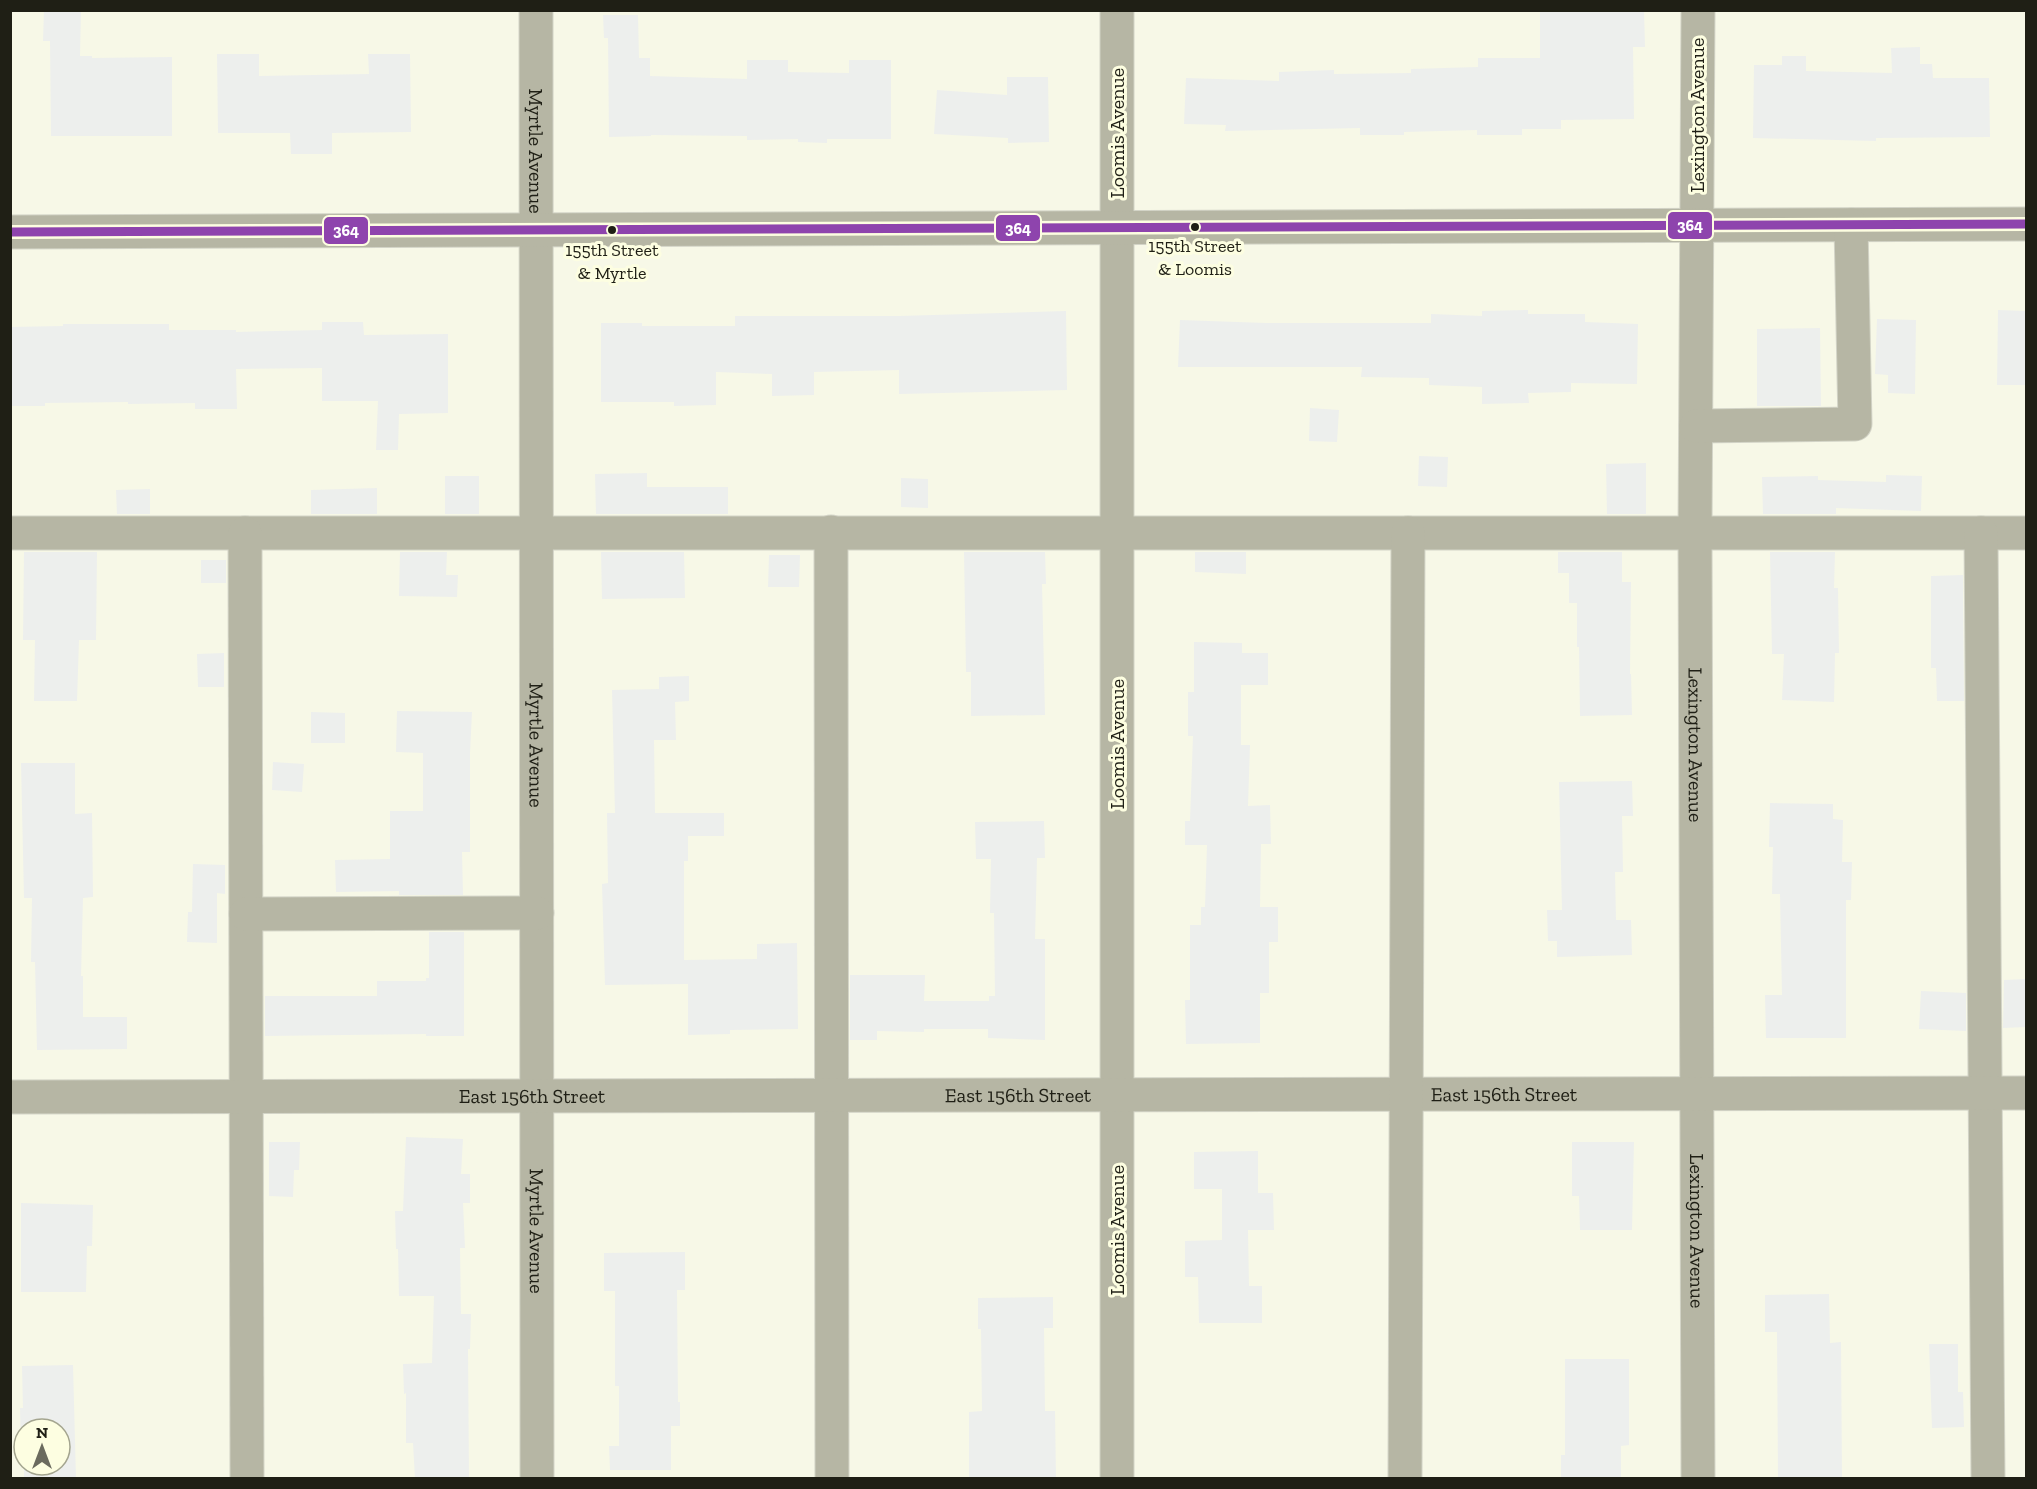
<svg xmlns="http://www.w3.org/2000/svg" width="2037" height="1489" viewBox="0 0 2037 1489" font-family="'Zilla Slab',serif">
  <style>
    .building { fill: #edefed; fill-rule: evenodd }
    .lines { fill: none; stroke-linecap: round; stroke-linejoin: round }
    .minor-casing { stroke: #d3d4c7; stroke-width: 35 }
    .minor { stroke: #b6b6a4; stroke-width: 33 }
    .bus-1-casing { stroke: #fdfee1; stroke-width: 14 }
    .bus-1 { stroke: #8e44ad; stroke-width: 9 }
    .bus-dot { fill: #1f1f15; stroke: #fdfee1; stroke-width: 2 }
    .labels { text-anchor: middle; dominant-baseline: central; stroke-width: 6; stroke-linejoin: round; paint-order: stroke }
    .bus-label { font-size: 18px; fill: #1f1f15; stroke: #fdfee1 }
    .street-label { font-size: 20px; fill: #1f1f15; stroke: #fdfee1 }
    .line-badge { stroke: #fdfee1; stroke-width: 2 }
    .badge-label { font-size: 16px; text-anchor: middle; font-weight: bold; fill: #fff }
  </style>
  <rect width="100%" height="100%" fill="#f7f8e7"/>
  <g class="building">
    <polygon points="44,10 81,10 80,56 92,56 92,58 172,57 172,136 51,136 50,41 43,41"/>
    <polygon points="1540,10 1644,10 1645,47 1633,47 1634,119 1561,120 1561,129 1522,129 1522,135 1477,135 1477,130 1404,132 1404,135 1360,135 1360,128 1225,131 1226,125 1184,124 1186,78 1279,81 1279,72 1334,70 1334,74 1411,73 1411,69 1478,67 1478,58 1540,58"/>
    <polygon points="603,15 638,15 639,58 650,58 650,76 747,79 747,60 788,60 788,72 849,73 849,60 891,60 891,139 827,139 827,143 798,142 798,139 747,140 747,136 651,135 651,136 609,137 608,38 604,38"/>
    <polygon points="1920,47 1920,64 1932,64 1933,78 1989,78 1990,137 1876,138 1876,141 1753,138 1754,65 1782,65 1782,56 1806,56 1806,71 1892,73 1891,48"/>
    <polygon points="217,54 259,54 259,76 369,74 368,54 410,54 411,132 332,133 332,154 291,154 290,133 218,133"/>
    <polygon points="1007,77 1048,77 1049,142 1008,143 1008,138 934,134 937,90 1007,95"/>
    <polygon points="1528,310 1528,314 1585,314 1585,322 1638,324 1637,384 1571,383 1571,392 1528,393 1529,403 1482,404 1482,387 1429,385 1429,378 1361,377 1362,367 1178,367 1180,320 1266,323 1431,323 1431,314 1482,316 1482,311"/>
    <polygon points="1998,310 2026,311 2026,385 1997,385"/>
    <polygon points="1066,311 1067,390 899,394 899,370 814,372 814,395 772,396 772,374 716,372 716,405 674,406 674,402 601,402 601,323 642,323 642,326 735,326 735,316 899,316"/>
    <polygon points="1877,319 1916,320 1915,394 1888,393 1888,375 1875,374"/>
    <polygon points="322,322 363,322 364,335 448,334 448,413 399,414 398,450 376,450 378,401 322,401 322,368 236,369 237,409 195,409 195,403 128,404 128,402 45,403 45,406 10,406 10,327 63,326 63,324 169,324 169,330 236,330 236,332 322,330"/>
    <polygon points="1820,328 1821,406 1757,406 1757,329"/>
    <polygon points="1310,408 1339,410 1337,442 1309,441"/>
    <polygon points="1419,456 1448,457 1447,487 1418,486"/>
    <polygon points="1646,463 1646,514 1607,514 1606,464"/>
    <polygon points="647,473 647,487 728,487 728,514 596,514 595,474"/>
    <polygon points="1886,475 1922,476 1921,511 1836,508 1836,514 1763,514 1762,477 1818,476 1818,480 1886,482"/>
    <rect x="445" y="476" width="34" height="38"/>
    <polygon points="901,478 928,479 928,508 901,507"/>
    <polygon points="377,488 377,514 311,514 311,490"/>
    <polygon points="150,489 150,514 117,514 116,490"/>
    <polygon points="24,552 97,552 96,640 79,640 77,701 34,701 35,640 23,640"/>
    <polygon points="400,552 447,552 446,575 458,575 457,597 399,596"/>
    <polygon points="601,552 684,552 685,598 602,599"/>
    <polygon points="964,552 1045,552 1046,584 1042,584 1045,715 971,716 971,672 966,672"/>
    <polygon points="1195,552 1246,552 1246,574 1195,572"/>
    <polygon points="1558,552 1622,552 1622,582 1631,582 1630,674 1631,674 1632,715 1580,716 1579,647 1577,647 1577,603 1569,603 1569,573 1558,573"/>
    <polygon points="1770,552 1835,552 1834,588 1838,588 1839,653 1835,653 1834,702 1782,700 1784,654 1772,654"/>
    <polygon points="769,555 800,555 799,587 768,587"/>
    <rect x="201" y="560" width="25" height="23"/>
    <polygon points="1963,575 1964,701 1937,701 1936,668 1931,668 1931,576"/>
    <polygon points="1194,642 1242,643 1242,653 1268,653 1268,685 1241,685 1241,745 1250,745 1248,806 1270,805 1271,844 1261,844 1260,907 1278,907 1278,942 1269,942 1269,993 1260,993 1260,1043 1186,1044 1185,1000 1190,1000 1190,925 1201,925 1201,907 1205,907 1207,845 1185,845 1185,821 1190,821 1193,736 1188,736 1188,692 1194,692"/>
    <polygon points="224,653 224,687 198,687 197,654"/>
    <polygon points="689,676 689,701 675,702 676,740 654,740 655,813 724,813 724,836 688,836 688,861 684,861 684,960 757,959 757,944 797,943 798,1029 730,1030 730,1034 688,1035 688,984 605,985 602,884 608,883 607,813 615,813 612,690 659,689 659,677"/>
    <polygon points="397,711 472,712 470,753 470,852 462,852 463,895 399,895 399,891 336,892 335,860 390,859 390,811 423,811 423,753 396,752"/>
    <polygon points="311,712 345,713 345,743 311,743"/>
    <polygon points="273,762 304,764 302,792 272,790"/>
    <polygon points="21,763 75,763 75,814 92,813 93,897 83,898 81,976 83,976 83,1017 127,1017 127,1049 37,1050 35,962 31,962 32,898 24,898"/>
    <polygon points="1632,781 1633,816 1622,816 1623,872 1615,872 1616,920 1631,920 1632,955 1557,957 1557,941 1548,941 1547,910 1562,910 1559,782"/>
    <polygon points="1770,803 1833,804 1833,819 1843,820 1842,862 1852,862 1851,900 1846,900 1846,1038 1766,1038 1765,995 1782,995 1780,894 1772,894 1773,847 1769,847"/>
    <polygon points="1044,821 1045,858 1037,858 1035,939 1045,939 1045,1040 988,1038 988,1029 924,1029 924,1032 877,1031 877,1040 850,1040 850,975 925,975 924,1001 989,1001 989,996 995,996 994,913 990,913 991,859 976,859 975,822"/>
    <polygon points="193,864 225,865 225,894 217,893 217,943 187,942 188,912 192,912"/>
    <polygon points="429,932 464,932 464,1036 426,1036 426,1034 265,1036 265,996 377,996 377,981 426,981 426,978 429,978"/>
    <polygon points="2026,979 2026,1027 2003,1028 2004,980"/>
    <polygon points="1921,991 1966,993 1966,1031 1919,1029"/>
    <polygon points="406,1137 463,1139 461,1174 470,1174 470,1203 463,1203 465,1248 460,1248 461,1314 471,1314 470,1349 468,1349 469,1479 415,1479 413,1443 406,1443 406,1393 404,1394 403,1364 432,1363 434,1296 399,1296 398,1249 396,1249 395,1211 403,1211"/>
    <polygon points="269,1142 300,1142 299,1170 294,1170 293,1197 269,1196"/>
    <polygon points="1572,1142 1634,1142 1632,1230 1580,1230 1579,1196 1572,1196"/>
    <polygon points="1258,1151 1258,1193 1273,1193 1274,1230 1248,1230 1249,1286 1262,1286 1262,1323 1199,1323 1198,1277 1185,1277 1185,1241 1222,1240 1222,1189 1194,1189 1194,1152"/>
    <polygon points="21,1203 93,1205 92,1246 87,1246 86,1292 21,1292"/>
    <polygon points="685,1252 685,1290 677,1290 678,1402 680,1402 680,1426 671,1426 671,1470 610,1470 609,1446 619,1446 619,1386 615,1386 615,1291 604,1291 604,1253"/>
    <polygon points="1829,1294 1830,1343 1841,1342 1842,1478 1778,1478 1777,1332 1765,1332 1765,1295"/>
    <polygon points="1053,1297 1053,1328 1044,1328 1045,1411 1055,1411 1056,1479 969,1479 969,1412 982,1411 981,1329 978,1329 978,1298"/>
    <polygon points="1929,1344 1958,1344 1958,1392 1963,1392 1964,1427 1932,1428"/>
    <polygon points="1565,1359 1629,1359 1629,1445 1621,1446 1621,1479 1561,1479 1561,1455 1565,1455"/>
    <path d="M73,1365L76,1479H24V1446H21L20,1408H23L22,1366ZM24,1429H60V1465H24Z"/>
  </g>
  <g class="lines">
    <g class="minor-casing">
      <g id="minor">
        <path id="s1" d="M536,10L537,1478"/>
        <polyline points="1117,10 1117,1478"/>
        <path id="s2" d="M1698,10L1695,533L1698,1478"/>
        <polyline points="10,232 2026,224"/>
        <polyline points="1696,426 1855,424 1851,225"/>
        <polyline points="831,532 832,1478"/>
        <polyline points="10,533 2026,533"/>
        <polyline points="245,533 247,1478"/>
        <polyline points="1981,533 1988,1478"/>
        <polyline points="246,914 537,913"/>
        <path id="s3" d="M10,1097L2026,1093"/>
        <polyline points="1405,1478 1408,533"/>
      </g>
    </g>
    <use href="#minor" class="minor"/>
    <g class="bus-1-casing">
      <polyline id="bus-1" points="10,232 2026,224"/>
    </g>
    <use href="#bus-1" class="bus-1"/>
  </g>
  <g class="bus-dot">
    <circle cx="1195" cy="227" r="5"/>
    <circle cx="612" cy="230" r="5"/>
  </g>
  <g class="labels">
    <g class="bus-label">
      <text x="1195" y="246">155th Street<tspan x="1195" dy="23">&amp; Loomis</tspan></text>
      <text x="612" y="250">155th Street<tspan x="612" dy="23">&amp; Myrtle</tspan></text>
    </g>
    <g class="street-label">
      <text transform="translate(1697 115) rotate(-90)">Lexington Avenue</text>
      <text transform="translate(1117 133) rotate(-90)">Loomis Avenue</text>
      <text stroke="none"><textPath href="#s1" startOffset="141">Myrtle Avenue</textPath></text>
      <text transform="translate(1117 744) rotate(-90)">Loomis Avenue</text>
      <text stroke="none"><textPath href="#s2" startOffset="735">Lexington Avenue</textPath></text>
      <text stroke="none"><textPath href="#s1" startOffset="735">Myrtle Avenue</textPath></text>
      <text stroke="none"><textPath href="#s3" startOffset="1494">East 156th Street</textPath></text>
      <text stroke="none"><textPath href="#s3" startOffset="1008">East 156th Street</textPath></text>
      <text stroke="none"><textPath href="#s3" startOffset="522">East 156th Street</textPath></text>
      <text stroke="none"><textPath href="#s1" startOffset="1221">Myrtle Avenue</textPath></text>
      <text transform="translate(1117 1230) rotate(-90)">Loomis Avenue</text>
      <text stroke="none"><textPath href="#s2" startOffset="1221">Lexington Avenue</textPath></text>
    </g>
  </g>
  <g class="line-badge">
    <rect x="1667" y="211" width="46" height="29" rx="6" fill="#8e44ad"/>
    <rect x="995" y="214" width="46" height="28" rx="6" fill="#8e44ad"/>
    <rect x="323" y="216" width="46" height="29" rx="6" fill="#8e44ad"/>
  </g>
  <g class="badge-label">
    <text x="1690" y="231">364</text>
    <text x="1018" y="234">364</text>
    <text x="346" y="236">364</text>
  </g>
  <rect width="2037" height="1489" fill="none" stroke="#1f1f15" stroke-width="24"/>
  <g transform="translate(42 1447)"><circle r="28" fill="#fdfee1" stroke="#a4a58f" stroke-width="1.5"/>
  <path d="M0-4.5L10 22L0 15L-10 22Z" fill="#6b6b5e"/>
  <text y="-9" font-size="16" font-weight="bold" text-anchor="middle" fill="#1f1f15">N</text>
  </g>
</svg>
